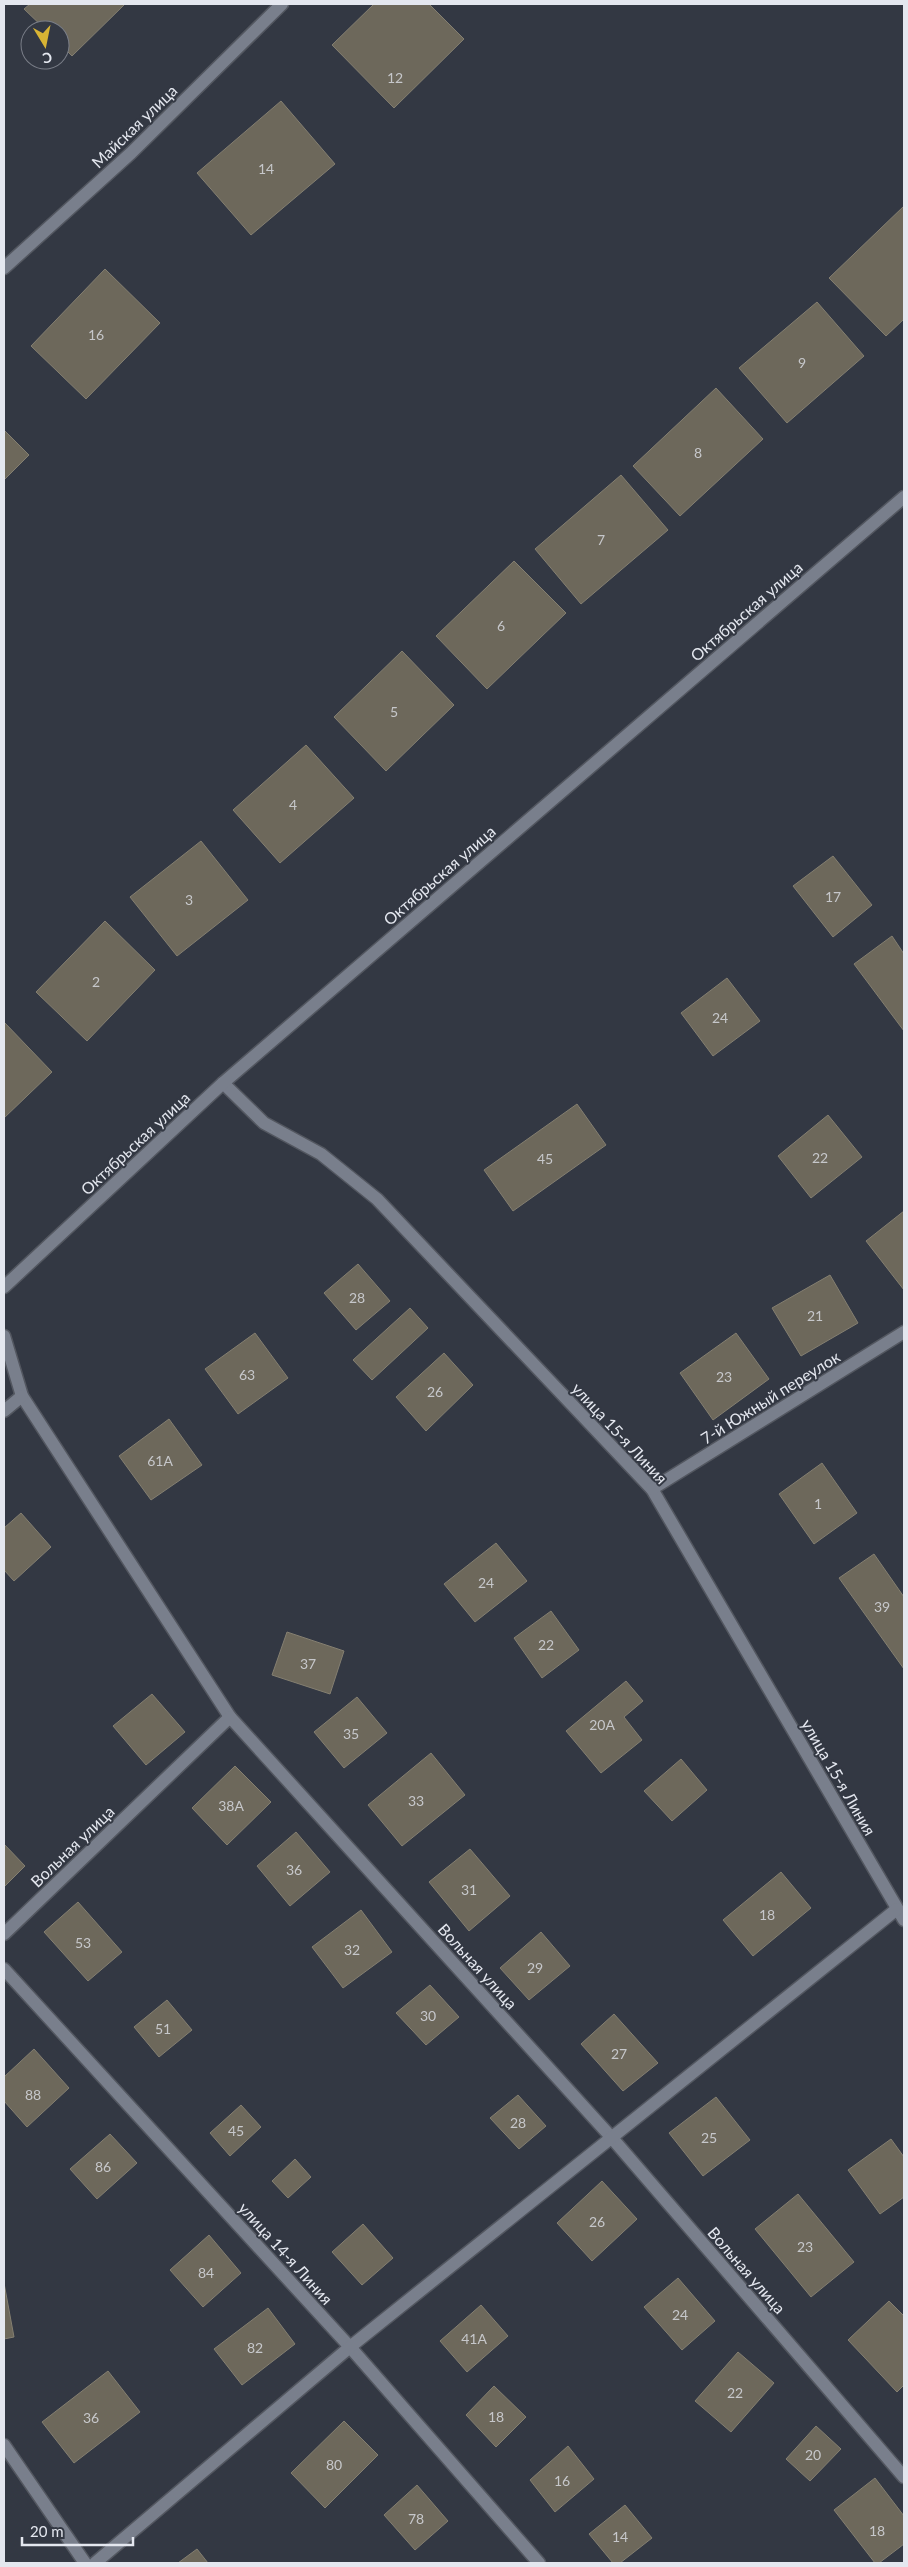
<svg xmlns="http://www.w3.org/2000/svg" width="908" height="2567" viewBox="0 0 908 2567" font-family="Lato,sans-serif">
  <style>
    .building { fill: #6d685b; stroke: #847f71 }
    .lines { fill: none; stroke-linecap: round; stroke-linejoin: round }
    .lane-casing { stroke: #535760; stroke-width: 15 }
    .street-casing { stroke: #535760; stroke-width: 15 }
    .lane { stroke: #797f8c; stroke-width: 12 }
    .street { stroke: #797f8c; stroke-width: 12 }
    .labels { text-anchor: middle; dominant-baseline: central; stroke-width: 4; stroke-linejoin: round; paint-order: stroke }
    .number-label { font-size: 14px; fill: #c6c7ca }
    .street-label { font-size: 16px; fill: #e4e7ef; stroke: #333843 }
  </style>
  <rect width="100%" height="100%" fill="#333843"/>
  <g class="building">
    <polygon points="30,4 125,4 72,56 60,44 60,30 46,30 24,9"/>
    <polygon points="374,4 429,4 464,39 394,108 332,45"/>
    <polygon points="281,101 335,164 251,235 197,173"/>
    <polygon points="904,206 904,319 886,336 829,278"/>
    <polygon points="105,269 160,323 86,399 31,346"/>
    <polygon points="817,302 864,356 787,423 739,368"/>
    <polygon points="716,388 763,439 680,516 633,466"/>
    <polygon points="4,430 29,455 4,480"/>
    <polygon points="621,475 668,530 581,604 535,549"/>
    <polygon points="514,561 566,613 487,689 436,636"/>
    <polygon points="402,651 454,705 386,771 334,717"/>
    <polygon points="306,745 354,798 280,863 233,810"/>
    <polygon points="201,841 248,900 177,956 130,897"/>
    <polygon points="833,856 872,905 833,937 793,886"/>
    <polygon points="105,921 155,970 87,1041 36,992"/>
    <polygon points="892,936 904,954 904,1031 854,964"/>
    <polygon points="727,978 760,1021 713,1056 681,1013"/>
    <polygon points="4,1022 52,1072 4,1118"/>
    <polygon points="577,1104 606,1145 513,1211 484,1170"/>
    <polygon points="828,1115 862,1157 811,1198 778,1156"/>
    <polygon points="904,1211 904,1290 866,1241"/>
    <polygon points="358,1264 390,1301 356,1330 324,1293"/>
    <polygon points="830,1275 858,1323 801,1356 772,1308"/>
    <polygon points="410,1308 428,1328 372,1380 353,1360"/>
    <polygon points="255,1333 288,1378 238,1414 205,1369"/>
    <polygon points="736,1333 769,1379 713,1420 680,1373"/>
    <polygon points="444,1353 473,1385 426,1431 396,1397"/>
    <polygon points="169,1419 202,1465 151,1500 119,1456"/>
    <polygon points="822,1463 857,1513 814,1544 779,1494"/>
    <polygon points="21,1513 51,1547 14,1581 4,1570 4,1528"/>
    <polygon points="496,1543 527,1581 475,1622 444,1584"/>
    <polygon points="874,1554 904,1597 904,1669 839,1578"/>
    <polygon points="551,1611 579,1650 542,1678 514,1638"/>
    <polygon points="287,1632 344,1651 330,1694 272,1675"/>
    <polygon points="626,1681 643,1701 624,1717 642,1740 601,1773 566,1731"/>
    <polygon points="152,1694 185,1732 146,1765 113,1726"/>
    <polygon points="357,1697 387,1733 344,1768 314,1732"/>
    <polygon points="431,1753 465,1795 402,1846 368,1805"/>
    <polygon points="681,1759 707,1790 672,1821 644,1791"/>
    <polygon points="235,1766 271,1802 227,1845 192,1808"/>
    <polygon points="296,1832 330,1872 290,1906 257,1866"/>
    <polygon points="4,1844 25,1866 4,1887"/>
    <polygon points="470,1849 510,1896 469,1931 429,1882"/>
    <polygon points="781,1872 811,1908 753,1956 723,1920"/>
    <polygon points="78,1902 122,1952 88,1981 44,1932"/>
    <polygon points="361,1910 392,1952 343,1988 312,1947"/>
    <polygon points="541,1932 570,1966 529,2000 500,1968"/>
    <polygon points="430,1985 459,2017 426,2045 396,2013"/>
    <polygon points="167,2000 192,2030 159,2057 134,2027"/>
    <polygon points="614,2014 658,2063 623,2091 581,2044"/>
    <polygon points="34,2049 69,2088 27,2127 4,2101 4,2077"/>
    <polygon points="518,2095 546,2126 519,2149 490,2118"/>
    <polygon points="716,2097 750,2140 703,2176 669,2133"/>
    <polygon points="241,2105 261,2127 230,2156 210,2133"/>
    <polygon points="110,2134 137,2163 97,2199 70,2169"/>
    <polygon points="891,2139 904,2157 904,2197 880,2214 848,2170"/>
    <polygon points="295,2159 311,2177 288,2198 272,2181"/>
    <polygon points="602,2181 637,2219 592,2261 557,2223"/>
    <polygon points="798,2194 854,2262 811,2297 755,2229"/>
    <polygon points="363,2224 393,2258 362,2285 332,2252"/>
    <polygon points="209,2235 241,2273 203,2307 170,2270"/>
    <polygon points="678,2278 715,2321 682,2350 644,2307"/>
    <polygon points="4,2283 14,2337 4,2339"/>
    <polygon points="889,2301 904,2316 904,2385 897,2392 848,2340"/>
    <polygon points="481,2305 508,2336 467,2372 440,2341"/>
    <polygon points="268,2308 295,2344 242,2385 214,2349"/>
    <polygon points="738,2352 774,2383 731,2432 695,2401"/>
    <polygon points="108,2371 140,2412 74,2463 42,2422"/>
    <polygon points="494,2386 526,2417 496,2447 466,2415"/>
    <polygon points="344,2421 378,2455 325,2508 291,2473"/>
    <polygon points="816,2426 841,2449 810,2481 786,2459"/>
    <polygon points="568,2446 594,2479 555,2512 530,2480"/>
    <polygon points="875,2478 904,2516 904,2544 879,2563 875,2563 834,2510"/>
    <polygon points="417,2485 448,2521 415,2550 384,2515"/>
    <polygon points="625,2505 652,2538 620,2563 613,2563 589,2534"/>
    <polygon points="197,2549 208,2563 178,2563"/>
  </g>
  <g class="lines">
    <g class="lane-casing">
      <g id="lane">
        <polyline points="223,1083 264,1123 321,1154 377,1199 652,1489 904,1920"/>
        <polyline points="4,1287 223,1083 904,497"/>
        <polyline points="4,1336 22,1396 230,1717"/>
        <polyline points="4,1411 22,1396"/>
        <polyline points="652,1489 904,1332"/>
        <polyline points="4,1934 230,1717 612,2138 904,2477"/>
        <polyline points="4,1969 350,2347 539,2563"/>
        <polyline points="4,2445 85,2563"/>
        <polyline points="95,2563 350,2347 897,1909"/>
      </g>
    </g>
    <g class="street-casing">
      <polyline id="street" points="4,268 131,153 282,4"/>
    </g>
    <use href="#lane" class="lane"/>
    <use href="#street" class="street"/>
  </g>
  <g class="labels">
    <g class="number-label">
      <text x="395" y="77">12</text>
      <text x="266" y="168">14</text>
      <text x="96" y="334">16</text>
      <text x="802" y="362">9</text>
      <text x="698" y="452">8</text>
      <text x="601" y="539">7</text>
      <text x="501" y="625">6</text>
      <text x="394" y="711">5</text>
      <text x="293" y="804">4</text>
      <text x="833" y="896">17</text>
      <text x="189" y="899">3</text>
      <text x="96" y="981">2</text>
      <text x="720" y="1017">24</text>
      <text x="820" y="1157">22</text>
      <text x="545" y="1158">45</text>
      <text x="357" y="1297">28</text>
      <text x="815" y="1315">21</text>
      <text x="247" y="1374">63</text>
      <text x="724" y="1376">23</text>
      <text x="435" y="1391">26</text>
      <text x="160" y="1460">61А</text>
      <text x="818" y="1503">1</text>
      <text x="486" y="1582">24</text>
      <text x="882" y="1606">39</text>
      <text x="546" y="1644">22</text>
      <text x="308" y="1663">37</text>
      <text x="602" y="1724">20А</text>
      <text x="351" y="1733">35</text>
      <text x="416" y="1800">33</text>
      <text x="231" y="1805">38А</text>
      <text x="294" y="1869">36</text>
      <text x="469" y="1889">31</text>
      <text x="767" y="1914">18</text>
      <text x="83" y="1942">53</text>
      <text x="352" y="1949">32</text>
      <text x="535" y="1967">29</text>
      <text x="428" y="2015">30</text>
      <text x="163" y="2028">51</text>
      <text x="619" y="2053">27</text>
      <text x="33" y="2094">88</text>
      <text x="518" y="2122">28</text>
      <text x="236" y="2130">45</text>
      <text x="709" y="2137">25</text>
      <text x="103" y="2166">86</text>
      <text x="597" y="2221">26</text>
      <text x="805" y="2246">23</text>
      <text x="206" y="2272">84</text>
      <text x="680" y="2314">24</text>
      <text x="474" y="2338">41А</text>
      <text x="255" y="2347">82</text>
      <text x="735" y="2392">22</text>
      <text x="496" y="2416">18</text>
      <text x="91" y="2417">36</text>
      <text x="813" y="2454">20</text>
      <text x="334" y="2464">80</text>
      <text x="562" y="2480">16</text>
      <text x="416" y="2518">78</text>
      <text x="877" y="2530">18</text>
      <text x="620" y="2536">14</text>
    </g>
    <g class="street-label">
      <text transform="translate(134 126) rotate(-44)">Майская улица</text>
      <text transform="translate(746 611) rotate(-41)">Октябрьская улица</text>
      <text transform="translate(439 875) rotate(-41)">Октябрьская улица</text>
      <text transform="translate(135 1143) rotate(-43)">Октябрьская улица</text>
      <text transform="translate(770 1397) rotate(-32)">7-й Южный переулок</text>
      <text transform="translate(620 1433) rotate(47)">улица 15-я Линия</text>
      <text transform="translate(839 1777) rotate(60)">улица 15-я Линия</text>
      <text transform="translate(72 1846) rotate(-44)">Вольная улица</text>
      <text transform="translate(478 1966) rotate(48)">Вольная улица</text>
      <text transform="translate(286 2253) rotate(48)">улица 14-я Линия</text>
      <text transform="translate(747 2270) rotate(49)">Вольная улица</text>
    </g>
  </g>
  <rect width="908" height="2567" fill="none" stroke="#e4e7ef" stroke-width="10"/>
  <g transform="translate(45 45) rotate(170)"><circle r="24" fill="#333843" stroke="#7a7e88"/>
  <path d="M0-4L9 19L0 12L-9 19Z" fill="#d8b434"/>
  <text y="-8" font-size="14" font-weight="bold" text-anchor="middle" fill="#e4e7ef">С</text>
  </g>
  <path d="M22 2537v8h111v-8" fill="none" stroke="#e4e7ef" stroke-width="2.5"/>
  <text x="30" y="2537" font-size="15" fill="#e4e7ef" stroke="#333843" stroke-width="4" paint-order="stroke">20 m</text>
</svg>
